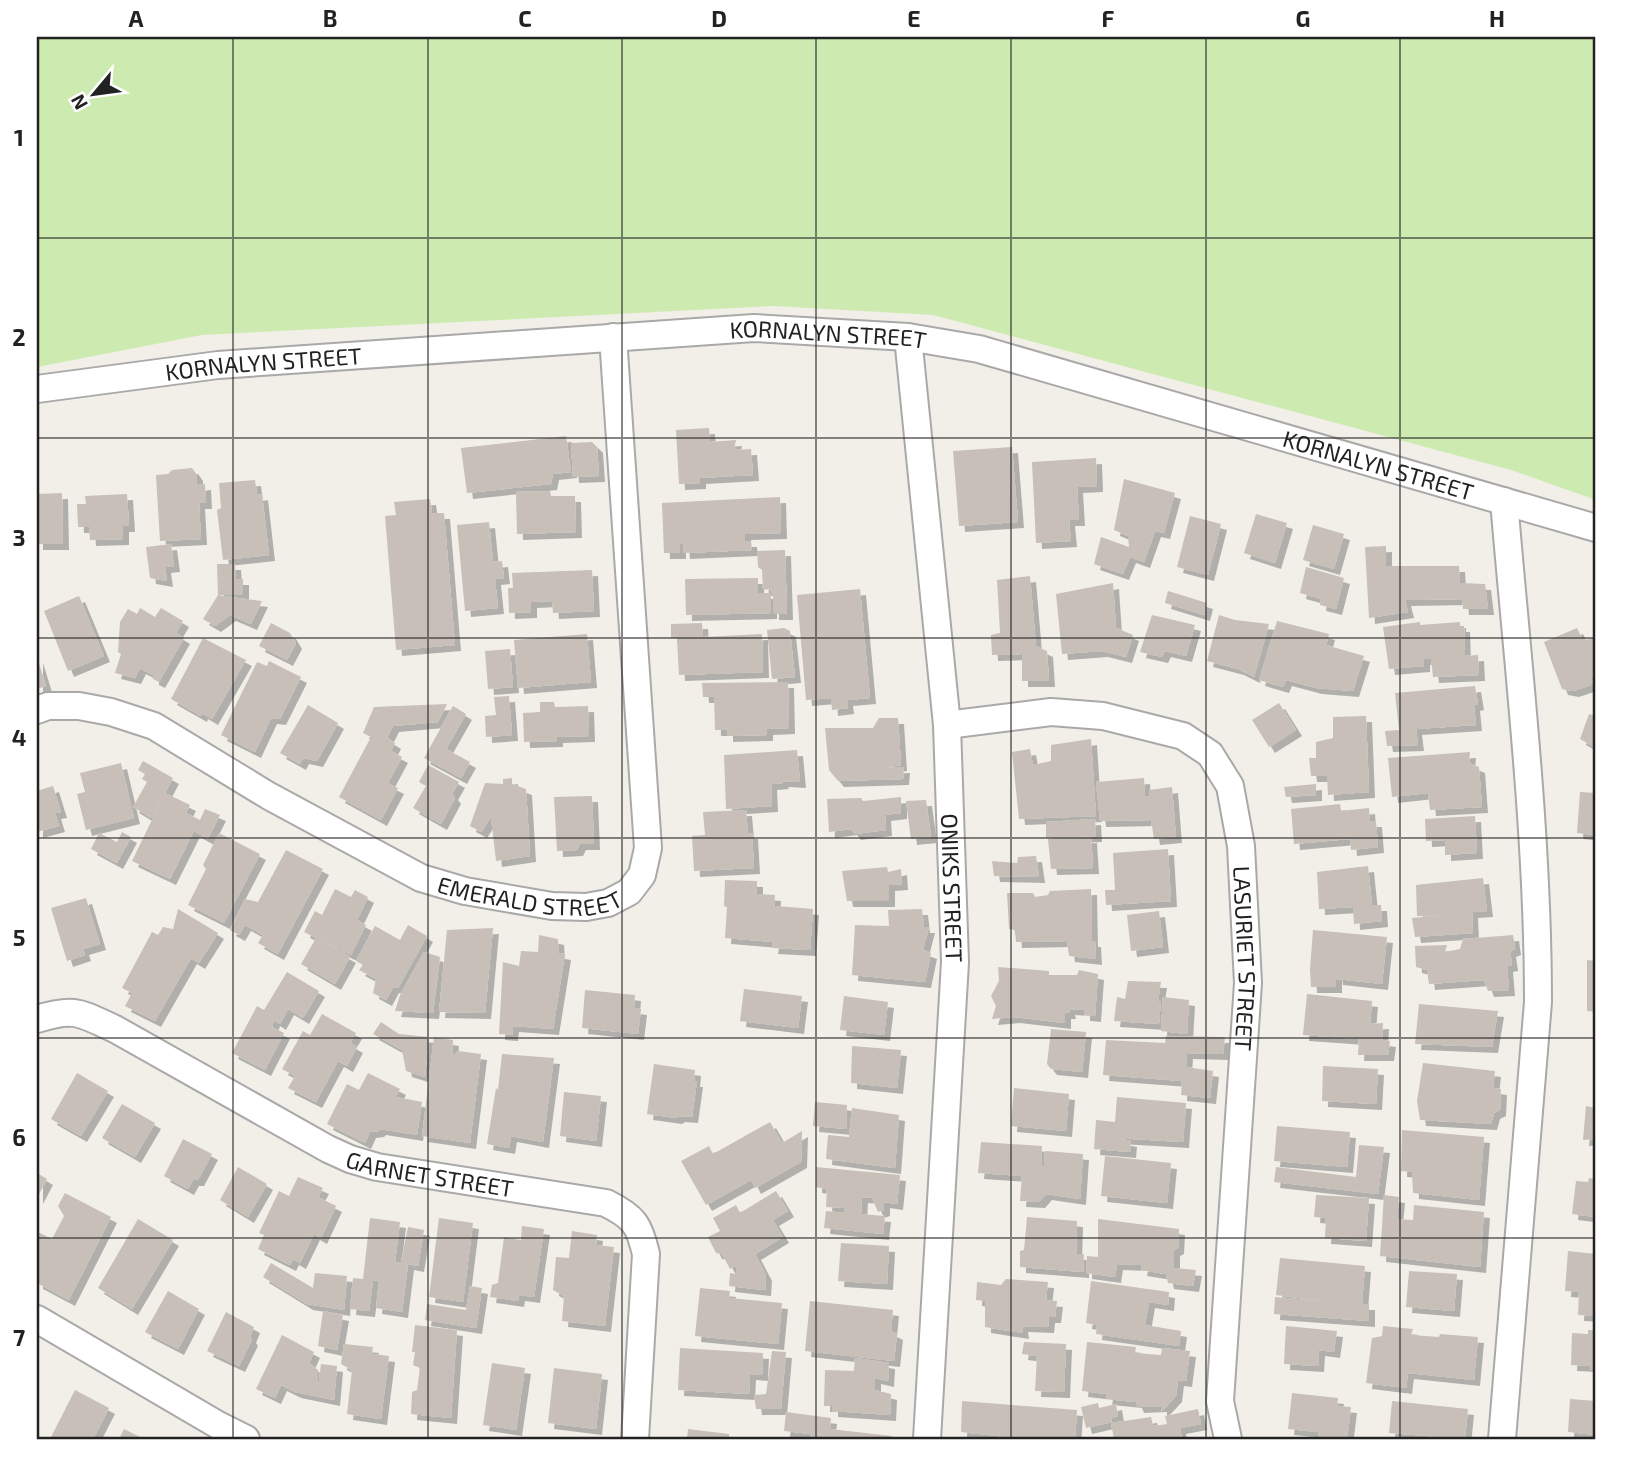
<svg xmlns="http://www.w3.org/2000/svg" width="1633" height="1476" viewBox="0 0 1633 1476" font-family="'Exo 2',sans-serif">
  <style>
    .grass { fill: #cdebb0 }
    .building { fill: #c7bfb8; filter: url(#shadow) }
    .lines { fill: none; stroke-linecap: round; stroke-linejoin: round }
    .minor-casing { stroke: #a9a9a9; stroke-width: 30 }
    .minor { stroke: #fff; stroke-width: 26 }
    .grid { fill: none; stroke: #222; stroke-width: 2; stroke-opacity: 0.55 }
    .labels { text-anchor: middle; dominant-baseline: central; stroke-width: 7; stroke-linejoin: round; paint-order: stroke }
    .street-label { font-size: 23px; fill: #222; stroke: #fff }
    .neatline { fill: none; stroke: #222; stroke-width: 2.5 }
    .grid-label { font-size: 23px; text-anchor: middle; font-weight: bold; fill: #222 }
  </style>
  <defs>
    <filter id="shadow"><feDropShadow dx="6" dy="6" stdDeviation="0" flood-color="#0004"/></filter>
  </defs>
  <rect width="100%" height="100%" fill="#f2efe9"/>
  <polygon class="grass" points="37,37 1596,37 1596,500 1511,470 933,315 774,306 202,335 37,367"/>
  <g class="building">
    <polygon points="709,428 710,442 736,440 734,450 751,449 753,475 700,478 700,483 679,484 676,430"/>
    <polygon points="566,436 571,472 553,474 551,484 467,493 461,448"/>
    <polygon points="592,442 597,447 599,476 573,477 571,443"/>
    <polygon points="1012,447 1018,522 959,526 953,451"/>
    <polygon points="1096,458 1097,486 1077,487 1079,520 1069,520 1071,541 1036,543 1032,462"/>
    <polygon points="192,468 197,475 197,485 205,484 206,503 199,503 201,539 160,541 156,475 168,474 172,470"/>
    <polygon points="1124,479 1175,493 1164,533 1155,531 1144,562 1130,557 1123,574 1094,564 1101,537 1129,547 1128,536 1114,530"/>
    <polygon points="255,480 257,495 262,494 269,555 223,560 217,510 221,508 219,483"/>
    <polygon points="550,491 551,496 575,496 576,532 517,534 516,492"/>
    <polygon points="62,493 63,544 37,544 37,494"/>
    <polygon points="127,494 129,526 123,526 123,539 90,540 89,527 78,527 77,504 86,504 85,496"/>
    <polygon points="780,497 781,533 745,534 745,541 751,541 752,550 684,553 683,543 680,544 680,553 664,553 662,503"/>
    <polygon points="430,499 432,513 444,513 455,645 396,650 385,516 396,515 394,502"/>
    <polygon points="1256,514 1287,523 1275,563 1244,553"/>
    <polygon points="1190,516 1221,524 1208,575 1177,567"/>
    <polygon points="489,522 493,562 502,561 504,578 495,579 498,608 465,611 457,525"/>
    <polygon points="1313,525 1344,534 1334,569 1303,560"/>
    <polygon points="171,544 174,566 165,567 167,581 150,578 146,547"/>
    <polygon points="1386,546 1386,566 1459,566 1460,583 1485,584 1488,609 1463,609 1462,599 1405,600 1408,612 1369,618 1365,547"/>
    <polygon points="785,550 787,614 773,614 773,594 770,589 763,590 762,570 758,567 757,551"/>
    <polygon points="217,564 235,564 236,579 243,579 243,595 218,595"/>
    <polygon points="1306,567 1344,578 1336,609 1320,605 1321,599 1300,593"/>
    <polygon points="592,570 594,611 553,613 552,601 531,602 531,612 509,613 508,588 513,588 512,573"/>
    <polygon points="1030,576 1036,646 1047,651 1049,681 1022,681 1022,654 992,655 991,635 1000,633 997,580"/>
    <polygon points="758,578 758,593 771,593 771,613 686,615 685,579"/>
    <polygon points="1113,583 1116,628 1133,635 1126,657 1102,651 1062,654 1056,594"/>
    <polygon points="860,589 870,698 847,700 848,708 832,710 831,698 806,700 797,595"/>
    <polygon points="1168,591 1207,603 1204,615 1165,603"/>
    <polygon points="218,595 238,598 262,601 251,624 230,615 215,626 203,619"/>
    <polygon points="79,596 104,656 68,671 44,611"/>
    <polygon points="140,608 155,617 161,608 183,621 176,633 184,638 159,682 153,679 153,675 140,668 135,678 115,673 121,654 118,652 120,622 128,609 137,614"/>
    <polygon points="1152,615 1195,625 1186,656 1165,651 1162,657 1140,652"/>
    <polygon points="1219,615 1235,620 1269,624 1254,677 1238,669 1207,661"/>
    <polygon points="1277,621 1329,634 1326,645 1364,656 1353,691 1316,688 1286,680 1283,687 1259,680"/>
    <polygon points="1420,622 1420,625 1460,622 1460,626 1464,626 1465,656 1478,655 1479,675 1433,677 1431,659 1424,659 1424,666 1389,669 1383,627"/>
    <polygon points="271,623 290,633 296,643 287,660 259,646"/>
    <polygon points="702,623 703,637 762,634 763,672 679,675 677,638 671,638 671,624"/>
    <polygon points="784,628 790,631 795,677 772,679 767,630"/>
    <polygon points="1577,628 1583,640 1596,638 1596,676 1591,678 1594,684 1573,691 1562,689 1544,642"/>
    <polygon points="587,634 591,682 518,688 514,640"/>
    <polygon points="203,638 246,660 212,719 202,713 201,716 171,699"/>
    <polygon points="510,649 513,687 488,689 485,651"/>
    <polygon points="37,657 46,686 37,689"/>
    <polygon points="269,661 301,677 280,719 271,718 255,752 221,735 257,662 267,666"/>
    <polygon points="788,682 789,728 767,729 767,735 727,736 727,730 715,730 714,697 703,697 702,683"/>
    <polygon points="1475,686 1478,704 1474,705 1476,725 1416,729 1418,745 1387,746 1385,731 1399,730 1395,693"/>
    <polygon points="509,696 512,735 486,737 485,716 496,715 494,697"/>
    <polygon points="540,702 554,702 555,707 588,706 589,736 557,737 557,741 524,742 523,713 540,712"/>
    <polygon points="1279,703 1296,730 1269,747 1252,720"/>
    <polygon points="447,704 438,722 393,726 387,738 395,743 391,751 402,757 388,783 398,788 381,820 339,797 371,737 363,733 374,707"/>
    <polygon points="308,705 338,723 317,761 303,758 300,764 280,753"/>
    <polygon points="453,706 466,714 446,749 470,762 461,778 424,758"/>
    <polygon points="1589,714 1596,716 1596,748 1580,739"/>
    <polygon points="1366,716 1369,792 1328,795 1327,776 1311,776 1309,758 1316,758 1316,742 1333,738 1333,717"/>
    <polygon points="879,718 898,718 901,765 882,768 904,767 903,779 838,781 829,770 825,728 873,728"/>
    <polygon points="1091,739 1096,816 1019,819 1012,752 1030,749 1033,765 1051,761 1051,745"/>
    <polygon points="797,750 800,782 782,781 783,783 771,784 772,806 726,809 724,755"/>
    <polygon points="1470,752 1469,763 1479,767 1482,807 1430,810 1428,793 1392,797 1388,758"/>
    <polygon points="143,761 173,778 165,793 190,805 186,813 200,820 205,809 220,815 208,839 194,831 170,879 132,861 163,797 151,818 133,807 147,782 142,779 145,774 138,770"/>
    <polygon points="121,763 134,818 86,830 77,794 85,792 80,773"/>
    <polygon points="428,765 459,782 452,794 455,798 441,824 413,808 426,786 419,782"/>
    <polygon points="512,778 512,784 526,789 530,856 496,861 491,817 481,832 470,826 485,783 503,784 503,779"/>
    <polygon points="1144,778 1145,797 1150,796 1149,790 1172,787 1176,837 1154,839 1151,820 1100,821 1096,782"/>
    <polygon points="1316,784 1316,795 1286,797 1284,787"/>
    <polygon points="53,786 61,812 55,813 59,826 37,832 37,791"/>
    <polygon points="1580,792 1596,793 1596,829 1594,829 1594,835 1577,833"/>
    <polygon points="592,796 594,844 580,844 577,850 557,851 554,797"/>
    <polygon points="901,797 901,813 885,815 886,830 855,834 851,829 829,832 827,799 861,798 863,801"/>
    <polygon points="926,800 931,837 911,839 906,801"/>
    <polygon points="1340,804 1341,811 1369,808 1370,821 1376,821 1378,847 1351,850 1350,839 1294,844 1291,809"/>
    <polygon points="746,810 748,833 752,833 754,868 694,871 692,836 705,835 703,812"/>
    <polygon points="1475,816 1477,853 1445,855 1445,840 1426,841 1425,819"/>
    <polygon points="1095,819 1096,836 1046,838 1046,822"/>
    <polygon points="122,832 131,837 117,863 91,849 99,833 117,842"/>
    <polygon points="219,833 260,854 224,923 188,905 206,869 203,865"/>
    <polygon points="1091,837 1093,868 1051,869 1048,839"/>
    <polygon points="1168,849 1171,901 1106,905 1105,890 1115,890 1113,853"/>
    <polygon points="286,850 323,869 278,954 258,943 263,935 245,925 239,935 230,930 245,899 258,902"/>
    <polygon points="1036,856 1039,877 994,876 992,861 1017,863 1018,857"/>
    <polygon points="1368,866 1372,905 1381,905 1382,921 1354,924 1353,907 1319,909 1317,872"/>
    <polygon points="887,867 888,872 901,869 902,884 889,885 889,901 847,901 842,871"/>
    <polygon points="1483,878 1487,911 1472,912 1473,933 1415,937 1412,918 1444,915 1417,916 1416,885"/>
    <polygon points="725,880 757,881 757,894 775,895 774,910 777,906 813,909 810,950 772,948 773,942 725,938 727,907 724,906"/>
    <polygon points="335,889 351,897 355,890 368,897 357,920 366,925 351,955 318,939 350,957 335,984 301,964 316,938 304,932 315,911 322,915"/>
    <polygon points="1091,889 1092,941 1095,941 1096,959 1069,956 1067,941 1016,942 1015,930 1009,929 1007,893 1033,893 1035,897 1048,895 1050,891"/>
    <polygon points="86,898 100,944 83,949 85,955 67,961 51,908"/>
    <polygon points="178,909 218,933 199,963 191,958 155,1021 125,1006 132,993 122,988 152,932 158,935 163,927 173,929"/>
    <polygon points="922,909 924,927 929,927 923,950 931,953 925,982 852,975 855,925 889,926 888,910"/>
    <polygon points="1159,911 1163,947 1131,951 1127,915"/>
    <polygon points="408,925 427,936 398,988 393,987 386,1000 373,993 376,979 359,970 363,965 356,961 375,926 400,940"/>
    <polygon points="493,928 485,1013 439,1012 447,930"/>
    <polygon points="1313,930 1387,937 1382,984 1337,979 1336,972 1336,987 1311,987 1310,969"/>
    <polygon points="539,935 558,939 559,953 565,954 553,1029 513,1026 512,1035 499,1034 503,962 519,966 521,951 538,952"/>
    <polygon points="1513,935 1515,949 1510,951 1512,965 1507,966 1509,990 1488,991 1484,980 1429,984 1427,970 1416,967 1415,946 1447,945 1445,952 1460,949 1463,939"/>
    <polygon points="424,952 440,957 433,1013 395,1011 400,995"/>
    <polygon points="1587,960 1596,961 1596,1012 1587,1011"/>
    <polygon points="998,967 1049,971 1049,975 1077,975 1079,970 1098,974 1095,1016 1084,1015 1084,1010 1069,1009 1070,1013 1065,1013 1065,1023 1014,1017 992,1019 996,1006 991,996 999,981"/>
    <polygon points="287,972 319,991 303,1018 288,1009 280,1024 274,1020 272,1027 284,1033 265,1070 232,1053 257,1006 264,1010"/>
    <polygon points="1128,981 1161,982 1158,1001 1161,1001 1159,1024 1114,1021 1117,997 1125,999"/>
    <polygon points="744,989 802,996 798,1028 740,1021"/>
    <polygon points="585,990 635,995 634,1008 641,1009 638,1034 582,1028"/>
    <polygon points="1307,994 1372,1001 1370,1024 1383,1023 1382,1040 1390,1041 1388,1055 1358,1055 1359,1039 1303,1035"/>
    <polygon points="844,996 888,1002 884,1035 840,1030"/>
    <polygon points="1163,997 1189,1000 1187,1034 1161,1031"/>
    <polygon points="1419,1004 1498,1011 1492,1047 1415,1044"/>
    <polygon points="322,1014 356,1033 350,1043 357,1047 347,1066 338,1061 316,1102 288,1088 295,1076 282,1069 303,1031 310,1035"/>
    <polygon points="381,1022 399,1034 429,1037 425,1077 406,1071 402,1050 373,1034"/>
    <polygon points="1051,1029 1086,1032 1082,1072 1051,1069 1047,1064"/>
    <polygon points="1166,1036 1225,1037 1223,1054 1187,1053 1186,1067 1213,1071 1210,1098 1181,1095 1182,1081 1103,1075 1106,1040 1165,1043"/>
    <polygon points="434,1037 453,1040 452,1057 458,1051 481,1054 470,1143 422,1136"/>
    <polygon points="852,1046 901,1050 897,1088 851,1083"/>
    <polygon points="502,1054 554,1058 543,1142 511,1136 509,1148 487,1144 496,1088 498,1090"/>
    <polygon points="1423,1063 1495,1071 1493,1088 1501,1089 1500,1110 1494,1113 1491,1124 1420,1120 1417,1101"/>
    <polygon points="654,1064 695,1070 694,1081 697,1081 692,1117 679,1116 676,1118 647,1114"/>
    <polygon points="1323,1066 1378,1069 1376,1104 1322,1101"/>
    <polygon points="77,1073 108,1091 81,1136 51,1119"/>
    <polygon points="368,1073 400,1089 396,1097 422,1102 417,1135 380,1129 378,1131 370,1132 365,1143 327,1124 347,1084 359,1090"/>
    <polygon points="1014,1088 1069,1094 1066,1131 1011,1126"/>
    <polygon points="564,1092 601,1096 596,1141 560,1136"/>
    <polygon points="1117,1097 1186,1103 1183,1142 1115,1138 1131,1141 1130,1152 1094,1149 1096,1120 1115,1122"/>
    <polygon points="815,1102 847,1105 846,1129 813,1126"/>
    <polygon points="122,1104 155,1123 135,1157 102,1138"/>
    <polygon points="1586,1106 1596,1108 1596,1139 1583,1140"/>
    <polygon points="852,1108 899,1115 895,1168 826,1159 828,1135 849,1137"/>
    <polygon points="770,1122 782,1143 802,1131 801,1162 755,1188 751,1180 706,1205 681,1161 709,1146 713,1154"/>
    <polygon points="1277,1126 1350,1132 1347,1167 1274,1161"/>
    <polygon points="1402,1130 1484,1137 1479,1200 1413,1193 1412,1172 1401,1171"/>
    <polygon points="183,1139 212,1154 198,1180 193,1180 188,1189 164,1176"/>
    <polygon points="981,1142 1042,1146 1041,1165 1044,1167 1045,1151 1083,1154 1080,1199 1046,1194 1039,1202 1020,1201 1022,1176 978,1173"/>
    <polygon points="1359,1145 1384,1147 1378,1194 1274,1182 1276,1167 1356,1177"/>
    <polygon points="1105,1156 1171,1163 1167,1203 1101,1196"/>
    <polygon points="238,1167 267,1184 248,1217 220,1200"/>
    <polygon points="816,1167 900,1175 897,1204 884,1202 884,1210 878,1212 872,1198 862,1197 861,1214 885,1216 883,1234 824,1228 826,1211 844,1213 844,1208 826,1207 827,1189 816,1187"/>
    <polygon points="37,1173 47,1179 37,1198"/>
    <polygon points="298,1177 323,1188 318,1197 336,1206 321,1238 314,1234 300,1263 293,1259 290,1265 258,1249 264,1235 259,1233 279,1191 289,1196"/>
    <polygon points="1589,1178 1596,1179 1596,1217 1572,1214 1576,1181 1588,1182"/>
    <polygon points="776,1191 788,1211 773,1220 783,1237 755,1254 766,1275 765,1290 729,1286 730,1273 736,1274 736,1266 730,1269 722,1254 716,1253 708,1237 720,1231 713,1218 736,1205 740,1213"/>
    <polygon points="65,1193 111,1217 69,1300 37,1283 37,1235 38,1232 52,1239 64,1216 58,1206"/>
    <polygon points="1316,1195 1369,1198 1366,1241 1325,1238 1326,1218 1314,1217"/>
    <polygon points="1384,1195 1399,1197 1397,1219 1413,1220 1414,1205 1484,1212 1480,1267 1380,1256"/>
    <polygon points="1027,1217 1077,1221 1076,1254 1084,1254 1083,1272 1020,1267 1020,1251 1024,1250"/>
    <polygon points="370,1218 400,1222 395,1262 401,1262 408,1227 424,1230 418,1266 408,1264 402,1312 376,1308 379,1281 373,1280 369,1311 350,1309 353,1278 363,1279"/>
    <polygon points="439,1218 473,1223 463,1302 429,1297"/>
    <polygon points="138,1219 173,1240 132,1309 98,1288"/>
    <polygon points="1098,1219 1179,1229 1178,1248 1174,1250 1174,1268 1196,1270 1193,1286 1168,1283 1166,1274 1141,1270 1142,1265 1117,1264 1115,1277 1086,1273 1087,1256 1098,1257"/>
    <polygon points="522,1226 544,1229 534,1297 519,1295 518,1301 490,1297 492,1285 498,1283 504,1237 521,1240"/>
    <polygon points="572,1231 597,1235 596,1245 614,1247 605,1326 562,1321 564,1296 553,1290 556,1257 569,1258"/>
    <polygon points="841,1243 889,1246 887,1284 838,1281"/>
    <polygon points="1568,1251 1596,1254 1596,1316 1578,1315 1579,1292 1565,1291"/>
    <polygon points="1280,1258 1365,1266 1362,1304 1369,1304 1369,1321 1274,1314 1275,1297 1331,1302 1276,1295"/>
    <polygon points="271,1263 313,1288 315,1273 347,1276 344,1310 307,1304 263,1277"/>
    <polygon points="1409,1271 1457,1274 1454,1311 1406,1307"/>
    <polygon points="1006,1279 1048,1282 1046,1300 1057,1301 1055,1317 1049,1317 1048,1327 1022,1326 1023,1333 985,1327 985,1301 976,1300 977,1282 1001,1285"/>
    <polygon points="1091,1281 1169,1292 1168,1305 1149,1302 1145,1325 1181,1331 1179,1346 1096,1334 1097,1325 1086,1323"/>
    <polygon points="470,1286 482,1288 476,1328 425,1320 427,1304 466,1310"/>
    <polygon points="700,1288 730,1291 729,1298 782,1303 778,1344 695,1336"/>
    <polygon points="168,1291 199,1309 178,1349 145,1332"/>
    <polygon points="810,1301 893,1310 891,1331 897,1334 894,1361 805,1351"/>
    <polygon points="323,1311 343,1315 337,1350 318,1346"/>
    <polygon points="226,1312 254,1327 250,1337 252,1340 239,1366 207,1351"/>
    <polygon points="415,1325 457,1330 451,1418 411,1414 412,1392 417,1390 420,1368 413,1365 415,1352 412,1352"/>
    <polygon points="1286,1326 1337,1331 1334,1352 1319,1350 1318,1366 1284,1364"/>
    <polygon points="1383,1326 1413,1329 1411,1335 1439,1337 1440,1334 1478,1337 1474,1380 1408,1373 1406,1388 1366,1383 1372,1338 1382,1336"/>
    <polygon points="1588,1330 1596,1330 1596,1370 1590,1370 1590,1366 1571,1365 1572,1333 1588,1334"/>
    <polygon points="282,1335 314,1352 309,1363 318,1370 318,1390 321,1364 337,1366 334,1400 295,1392 281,1385 275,1398 256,1389"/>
    <polygon points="1024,1342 1066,1344 1064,1392 1035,1391 1037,1356 1022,1354"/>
    <polygon points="1087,1342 1136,1347 1135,1353 1161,1355 1162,1348 1190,1351 1186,1381 1178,1380 1176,1396 1161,1412 1161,1406 1138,1407 1136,1402 1106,1399 1107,1394 1082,1391"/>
    <polygon points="344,1344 373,1347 372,1354 389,1356 381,1419 347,1414 352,1370 341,1364"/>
    <polygon points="680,1348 763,1353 762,1375 750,1374 749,1394 678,1390"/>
    <polygon points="772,1351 786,1352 781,1409 756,1409 754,1395 766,1394"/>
    <polygon points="855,1358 889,1363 888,1381 875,1378 875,1390 891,1394 890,1415 832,1411 832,1406 824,1406 825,1370 854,1371"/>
    <polygon points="492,1363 525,1368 516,1430 483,1425"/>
    <polygon points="554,1368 602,1374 596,1429 548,1423"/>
    <polygon points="75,1390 109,1408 93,1439 50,1439"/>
    <polygon points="1292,1393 1338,1398 1337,1406 1351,1407 1347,1439 1318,1439 1319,1432 1288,1429"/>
    <polygon points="1570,1399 1596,1401 1596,1435 1568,1432"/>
    <polygon points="962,1401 1077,1410 1075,1439 1025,1439 961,1432"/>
    <polygon points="1392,1401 1468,1409 1465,1439 1389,1433"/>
    <polygon points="1098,1403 1099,1408 1116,1404 1118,1416 1111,1418 1112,1422 1086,1428 1081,1407"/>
    <polygon points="1198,1409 1201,1424 1180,1428 1182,1439 1114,1439 1111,1423 1151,1417 1153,1426 1167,1424 1165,1416"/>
    <polygon points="786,1412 831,1418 830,1429 892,1436 891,1439 810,1439 811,1434 784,1431"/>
    <polygon points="124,1429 144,1439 119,1439"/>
    <polygon points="688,1429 729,1434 729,1439 687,1439"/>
  </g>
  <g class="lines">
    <g class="minor-casing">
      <g id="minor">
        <path id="s1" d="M908,337L947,725L955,962L927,1439"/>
        <path id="s2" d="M37,389L218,365L754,328L908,337L979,349L1596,528"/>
        <path id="s3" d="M37,710L48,706H79L111,712L154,726L269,796L421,878L465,891L552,906L586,907L608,903L629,892L642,875L648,848L613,337"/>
        <path id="s4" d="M947,725L1051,712L1103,716L1183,736L1210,754L1230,786L1241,846L1248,983L1220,1401L1228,1439"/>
        <path id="s5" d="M37,1019C75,1007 80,1013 115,1029L328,1149L350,1159L377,1167L606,1203C634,1217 639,1224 646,1254L635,1439"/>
        <polyline points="37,1319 218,1425 246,1439"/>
        <path d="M1502,1439L1538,1002C1538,835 1518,667 1504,501"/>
      </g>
    </g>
    <use href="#minor" class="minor"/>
  </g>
  <path class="grid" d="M233,37V1439M428,37V1439M622,37V1439M816,37V1439M1011,37V1439M1206,37V1439M1400,37V1439M37,238H1596M37,438H1596M37,638H1596M37,838H1596M37,1038H1596M37,1238H1596"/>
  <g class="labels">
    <g class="street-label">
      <text stroke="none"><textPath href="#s2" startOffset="794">KORNALYN STREET</textPath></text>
      <text stroke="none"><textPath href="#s2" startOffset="228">KORNALYN STREET</textPath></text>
      <text stroke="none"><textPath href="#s2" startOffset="1362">KORNALYN STREET</textPath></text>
      <text stroke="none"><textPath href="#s3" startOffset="539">EMERALD STREET</textPath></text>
      <text stroke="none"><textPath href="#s1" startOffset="553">ONIKS STREET</textPath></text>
      <text stroke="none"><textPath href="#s4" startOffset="483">LASURIET STREET</textPath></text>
      <text stroke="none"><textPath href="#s5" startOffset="432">GARNET STREET</textPath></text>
    </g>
  </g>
  <rect width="1633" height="1476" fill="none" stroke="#ffffff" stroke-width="77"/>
  <g transform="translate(94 94) rotate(241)" stroke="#ffffff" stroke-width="5" paint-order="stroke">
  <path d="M0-5L12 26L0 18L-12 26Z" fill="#222222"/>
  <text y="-10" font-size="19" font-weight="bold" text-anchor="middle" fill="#222222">N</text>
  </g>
  <rect x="38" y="38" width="1556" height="1400" class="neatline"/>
  <g class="grid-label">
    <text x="136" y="27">A</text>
    <text x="330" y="27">B</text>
    <text x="525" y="27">C</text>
    <text x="719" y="27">D</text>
    <text x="914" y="27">E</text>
    <text x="1108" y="27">F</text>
    <text x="1303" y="27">G</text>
    <text x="1497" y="27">H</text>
    <text x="19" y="146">1</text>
    <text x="19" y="346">2</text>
    <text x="19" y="546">3</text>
    <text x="19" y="746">4</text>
    <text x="19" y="946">5</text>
    <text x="19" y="1146">6</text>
    <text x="19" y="1346">7</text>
  </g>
</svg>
